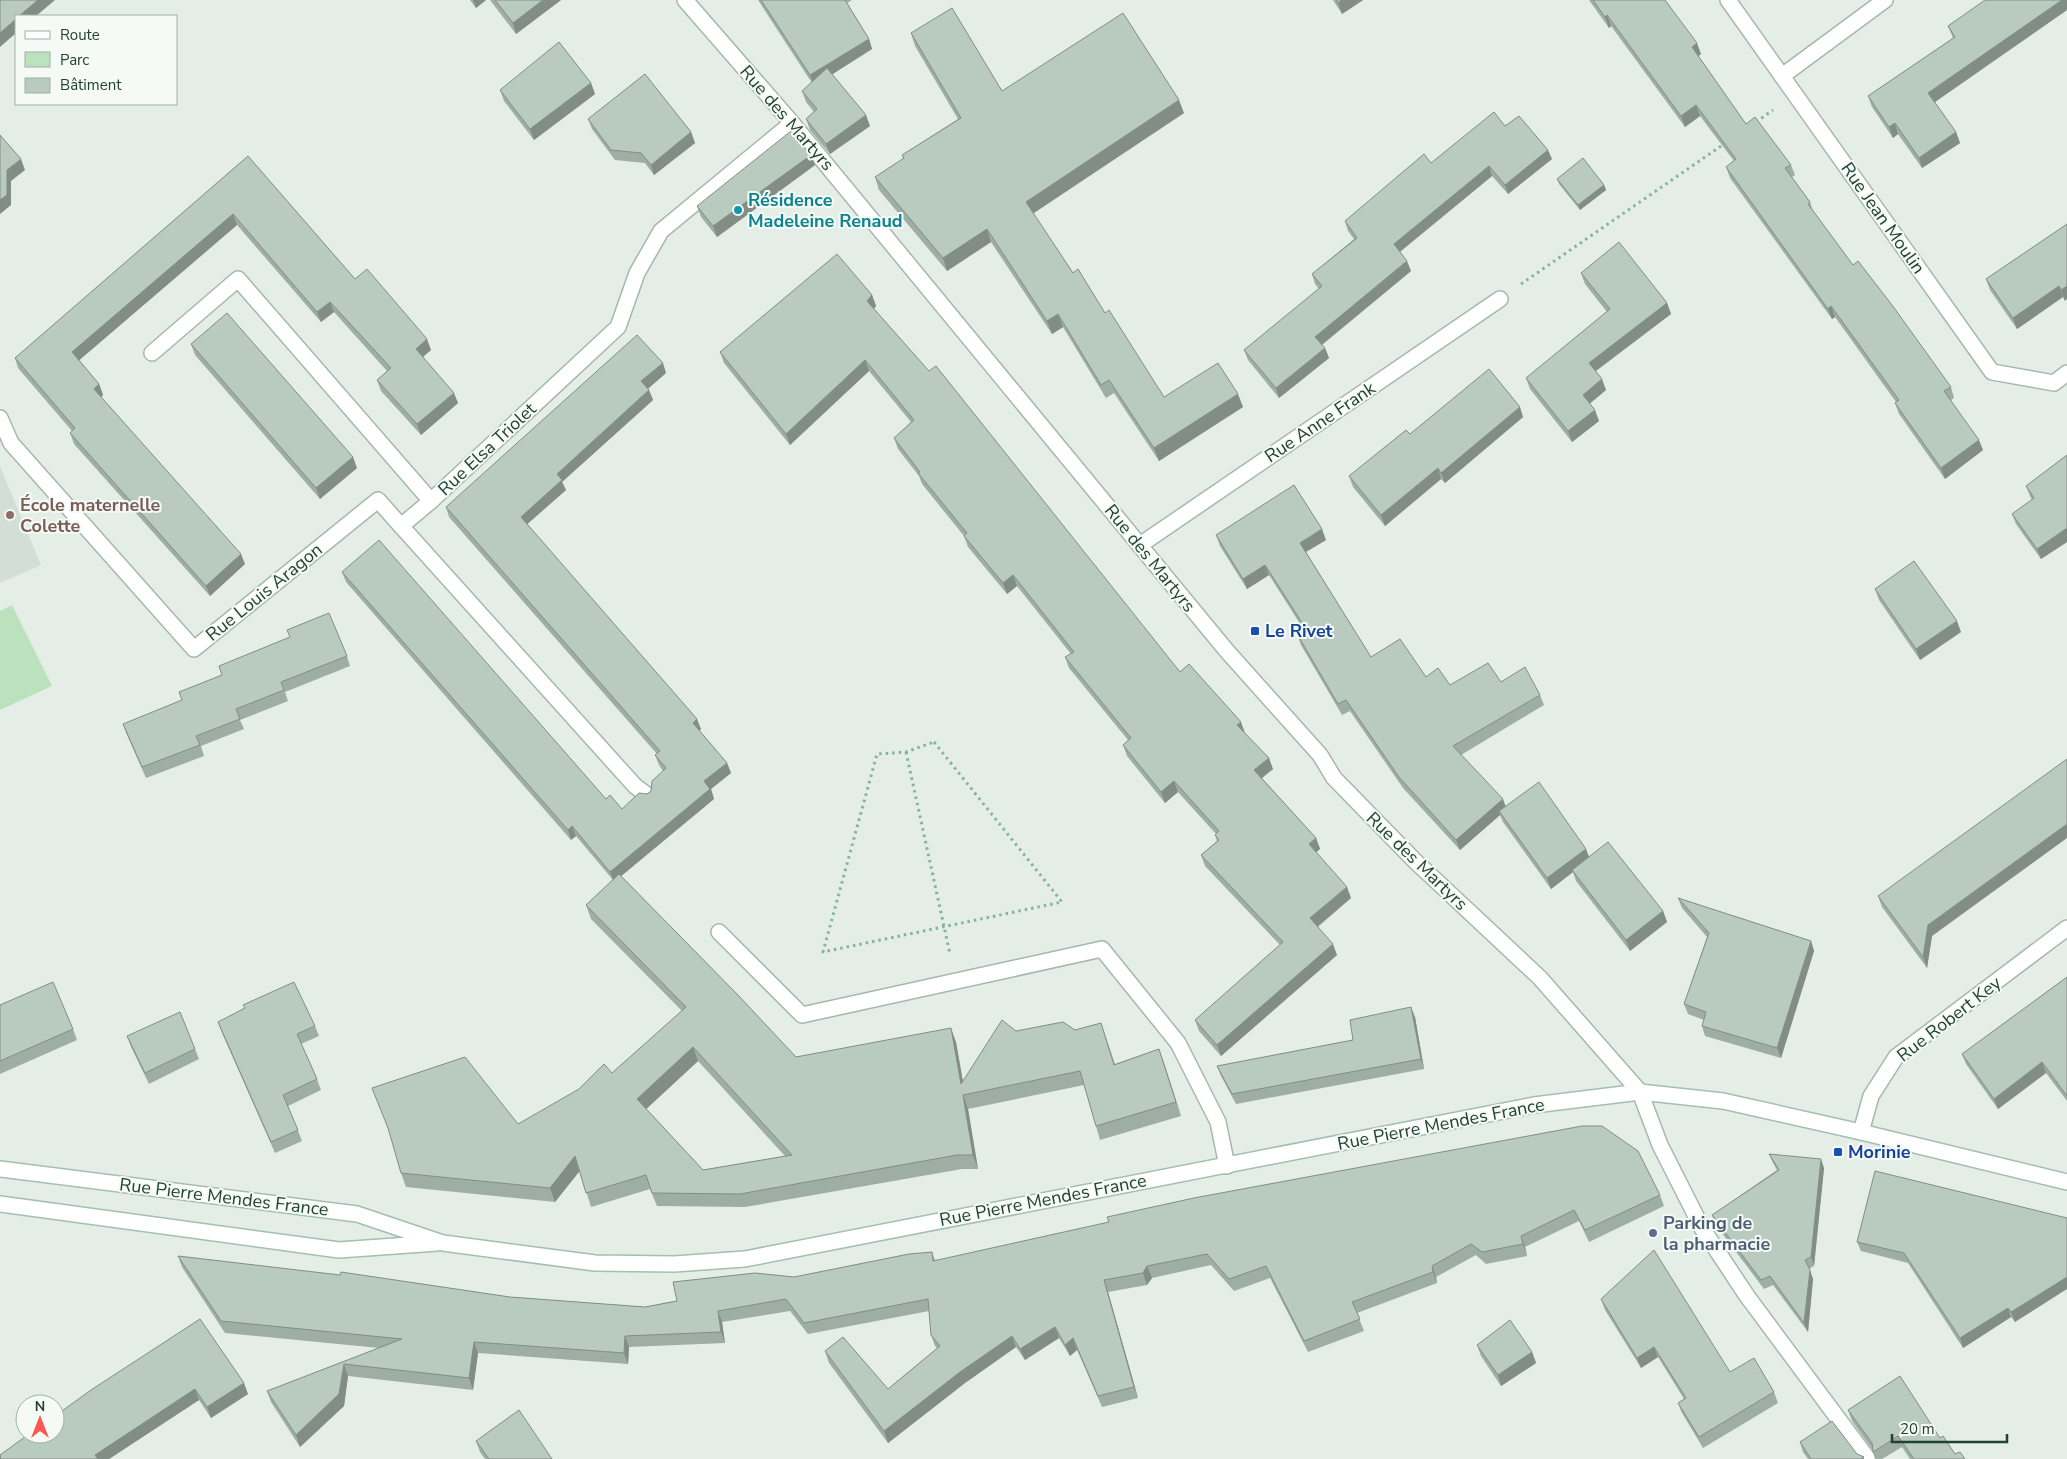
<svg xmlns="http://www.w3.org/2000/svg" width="2067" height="1459" viewBox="0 0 2067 1459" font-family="'Nunito Sans',sans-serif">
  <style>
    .built { fill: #d2ded6 }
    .green { fill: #bbe1bd }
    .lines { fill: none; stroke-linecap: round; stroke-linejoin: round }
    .service-casing { stroke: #a6b7ad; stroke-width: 18 }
    .minor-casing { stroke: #a6b7ad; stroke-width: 18 }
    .tertiary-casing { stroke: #a6b7ad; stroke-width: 18 }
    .secondary-casing { stroke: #a4beaf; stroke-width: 18 }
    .path { stroke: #82b599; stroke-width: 3; stroke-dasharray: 2.5 4; stroke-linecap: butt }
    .service { stroke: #fff; stroke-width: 15 }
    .minor { stroke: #fff; stroke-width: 15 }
    .tertiary { stroke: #fff; stroke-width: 15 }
    .secondary { stroke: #fff; stroke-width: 15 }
    .wall { fill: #9faea4; fill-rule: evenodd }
    .shaded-wall { fill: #828d86 }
    .building { fill: #b9cabf; stroke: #828d86; fill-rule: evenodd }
    .culture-dot { fill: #0f9aa8; stroke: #f5faf6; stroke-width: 2 }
    .education-dot { fill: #8d6e63; stroke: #f5faf6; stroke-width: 2 }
    .transit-dot { fill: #1a4fb4; stroke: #f5faf6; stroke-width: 2 }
    .service-dot { fill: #5c6f8a; stroke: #f5faf6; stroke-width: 2 }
    .labels { text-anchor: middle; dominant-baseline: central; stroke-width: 4; stroke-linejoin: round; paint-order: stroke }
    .street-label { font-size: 18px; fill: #214232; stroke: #f5faf6 }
    .culture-label { font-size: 18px; font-weight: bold; fill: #0d838f; stroke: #f5faf6; text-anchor: start }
    .education-label { font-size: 18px; font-weight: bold; fill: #785e54; stroke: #f5faf6; text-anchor: start }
    .transit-label { font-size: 18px; font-weight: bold; fill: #164399; stroke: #f5faf6; text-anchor: start }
    .service-label { font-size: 18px; font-weight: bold; fill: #4e5e75; stroke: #f5faf6; text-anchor: start }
  </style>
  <rect width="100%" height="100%" fill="#e4eee7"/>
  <polygon class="built" points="0,466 41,565 0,583"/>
  <polygon class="green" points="12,605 52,686 0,710 0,611"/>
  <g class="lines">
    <g class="service-casing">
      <polyline id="service" points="719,932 802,1015 1102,949 1178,1043 1218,1122 1227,1166"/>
    </g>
    <g class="minor-casing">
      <g id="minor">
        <polyline points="1728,0 1992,372 2054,383 2067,373"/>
        <polyline points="1782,76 1885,0"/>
        <polyline points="152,353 238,279 431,501 618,327 637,273 661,231 792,123"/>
        <polyline points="0,418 11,443 194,649 378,500 401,526 431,501"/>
        <polyline points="401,526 635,786 647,795"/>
        <polyline points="1140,545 1500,299"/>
        <polyline points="1861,1132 1871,1096 1896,1057 2067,928"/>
      </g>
    </g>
    <g class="tertiary-casing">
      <polyline id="tertiary" points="685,0 792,123 1226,650 1320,755 1334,778 1415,861 1540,978 1640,1092 1660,1145 1702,1228 1747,1296 1868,1459"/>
    </g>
    <g class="secondary-casing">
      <g id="secondary">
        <polyline points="0,1169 357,1214 443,1243 595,1263 674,1264 745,1259 1534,1105 1640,1092 1723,1101 1861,1132 2067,1182"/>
        <polyline points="0,1204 339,1250 437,1243"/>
      </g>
    </g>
    <g class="path">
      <polyline points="1756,122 1773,110"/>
      <polyline points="1521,284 1724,144"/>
      <polygon points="934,742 1062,902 823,952 877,754 906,752"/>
      <polyline points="906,752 950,954"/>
    </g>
    <use href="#service" class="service"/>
    <use href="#minor" class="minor"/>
    <use href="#tertiary" class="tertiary"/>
    <use href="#secondary" class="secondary"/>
  </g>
  <g class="wall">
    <polygon points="470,0 486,0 476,8"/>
    <polygon points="490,0 561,0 516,34"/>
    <polygon points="758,0 852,0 847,3 869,39 872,49 832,74 870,126 830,154 810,130 806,119 814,112 806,102 802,91 812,83"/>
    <polygon points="1333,0 1363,0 1342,14"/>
    <polygon points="1589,0 1665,0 1701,54 1698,56 1746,124 1791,165 1795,175 1792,177 1810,202 1813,211 1853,265 1951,387 1954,398 1951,400 1983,450 1945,479 1899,414 1895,403 1896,402 1835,317 1832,319 1730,178 1726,167 1734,161 1700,116 1685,127 1611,26 1609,28"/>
    <polygon points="2067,10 1935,102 1956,132 1960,143 1922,168 1898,134 1893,138 1872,107 1868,96 1953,38 1948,26"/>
    <polygon points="911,33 1002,91 1184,113 1033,213 1073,273 1105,313 1164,397 1243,407 1159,461 1114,393 1106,398 1063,327 1052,334 991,242 947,271 879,190 875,177 903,159 902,155 958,119 915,46"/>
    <polygon points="591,83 595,94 534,140 504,101 500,90"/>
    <polygon points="588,119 691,132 695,143 654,175 645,163 615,160 592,129"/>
    <polygon points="1505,126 1552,159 1508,194 1492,176 1400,252 1411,271 1322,345 1325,348 1329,358 1279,398 1248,360 1244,350 1319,289 1315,284 1312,274 1354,239 1348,231 1345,221 1431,163"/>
    <polygon points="811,155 815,165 717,237 701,217 697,206"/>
    <polygon points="248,156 355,279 431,350 423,357 458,403 421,435 381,391 377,380 387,371 334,312 321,322 237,225 79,360 99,384 103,395 101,397 245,564 210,596 74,444 70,433 72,431 18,368 15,358"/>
    <polygon points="1557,179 1604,185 1606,190 1580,210 1559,184"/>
    <polygon points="2067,224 2065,301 2063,297 2017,329 1990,290 1986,279"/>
    <polygon points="1581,273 1667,303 1671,314 1596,371 1606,390 1590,403 1599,421 1572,442 1530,389 1526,378 1607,312 1585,284"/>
    <polygon points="872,295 876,306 874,309 1180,672 1245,733 1273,769 1262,778 1316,838 1320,849 1316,852 1351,898 1318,927 1337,955 1221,1056 1199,1031 1195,1020 1280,945 1205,866 1201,855 1217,841 1215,835 1216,834 1178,792 1165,803 1127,756 1123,745 1128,740 1069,668 1065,657 1071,654 1017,586 1007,594 968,547 964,536 922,484 919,476 898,449 894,438 911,422 869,371 790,445 724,363 720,352"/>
    <polygon points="191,344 357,468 320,499 195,355"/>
    <path d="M666,373L648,389L653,400L562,482L566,490L527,524L701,729L699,731L727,763L731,773L711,789L714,799L621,876L796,1057L956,1042L963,1082L1016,1031L1075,1030L1101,1023L1115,1064L1159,1049L1181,1116L1100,1140L1096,1126L1084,1085L968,1109L978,1169H962L745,1207L657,1206L650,1189L591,1207L580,1171L555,1202L406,1187L401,1173L518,1124L612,1073L682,1011L591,919L586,905L613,880L576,836L571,840L346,582L342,572L606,799L622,809L651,791L663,771L659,765L655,755L657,754L449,517L446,507ZM698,1061L785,1156L703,1170L646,1109Z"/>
    <polygon points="1523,417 1445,483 1441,479 1385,526 1353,487 1349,476 1410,434"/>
    <polygon points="2067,455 2067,542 2041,559 2016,524 2012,514 2032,500 2030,496 2026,486"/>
    <polygon points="1216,535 1326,540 1306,552 1371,657 1450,685 1501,682 1540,695 1544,705 1461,755 1505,806 1589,857 1663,911 1667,922 1630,951 1576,881 1573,872 1551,889 1503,822 1500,815 1460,850 1403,788 1350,711 1342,715 1301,645 1297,634 1304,630 1269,575 1247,589 1220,546"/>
    <polygon points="1875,589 1961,632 1920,660 1879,600"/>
    <polygon points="347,656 350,666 285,692 288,701 240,720 244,729 201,746 204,756 146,778 127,735 123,724"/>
    <polygon points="1878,896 1932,936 1927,968 1882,907"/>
    <polygon points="1678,898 1811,941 1814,951 1781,1058 1705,1036 1702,1026 1704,1020 1688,1014 1684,1004 1707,937 1682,908"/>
    <polygon points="2067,977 2067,1101 2046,1073 1998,1109 1966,1064 1962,1054"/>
    <polygon points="0,1005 73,1029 77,1040 0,1074"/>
    <polygon points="1415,1017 1424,1069 1236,1104 1221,1076 1217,1066 1353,1040"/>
    <polygon points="218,1022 315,1026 319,1036 301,1044 317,1079 321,1090 288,1106 302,1141 275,1153 222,1033"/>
    <polygon points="127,1036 195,1049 199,1059 149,1084 131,1047"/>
    <polygon points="1769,1154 1824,1168 1814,1266 1809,1269 1813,1279 1808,1332 1773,1285 1764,1289 1715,1224 1712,1215 1777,1170 1773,1163"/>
    <polygon points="1660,1195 1664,1206 1589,1242 1579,1221 1525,1247 1527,1256 1486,1264 1476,1255 1436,1277 1437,1283 1357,1313 1364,1331 1308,1352 1270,1278 1234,1291 1211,1265 1152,1278 1147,1285 1108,1292 1138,1398 1102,1407 1077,1350 1070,1356 1059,1338 1025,1360 1016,1347 965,1383 888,1443 829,1363 825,1351 888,1389 937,1348 935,1346 931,1335 929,1311 808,1334 790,1311 722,1322 725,1343 629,1347 628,1364 478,1353 473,1390 348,1376 344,1406 300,1447 271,1402 267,1391 379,1348 225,1333 182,1267 178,1256 510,1297 645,1307 794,1277 932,1252 935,1260"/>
    <polygon points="2067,1218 2015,1322 2011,1317 1963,1348 1908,1263 1861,1251 1857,1242"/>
    <polygon points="1601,1299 1730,1372 1774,1392 1778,1403 1703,1448 1682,1413 1678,1403 1684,1399 1658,1357 1641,1368 1605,1310"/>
    <polygon points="200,1319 248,1394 211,1418 199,1400 109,1459 0,1459 0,1455"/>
    <polygon points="1477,1345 1532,1352 1536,1363 1501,1386 1481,1356"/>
    <polygon points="1848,1410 1940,1438 1955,1454 1965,1459 1910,1459 1902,1447 1882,1459 1875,1459 1872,1449 1852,1421"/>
    <polygon points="476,1441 552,1459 485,1459 480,1452"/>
    <polygon points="1800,1442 1857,1454 1864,1457 1864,1459 1808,1459 1803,1452"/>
  </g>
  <g class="shaded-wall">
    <polygon points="38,0 55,0 36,16 19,16"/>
    <polygon points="473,0 486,0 476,8"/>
    <polygon points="543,0 561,0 516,34 513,23"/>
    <polygon points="1342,0 1363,0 1342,14 1338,3"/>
    <polygon points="2062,0 2067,0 2067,10 1932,104 1928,93"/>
    <polygon points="1607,15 1611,26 1609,28 1605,17"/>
    <polygon points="16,19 16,33 0,47 0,33"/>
    <polygon points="869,39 872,49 814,86 810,75"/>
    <polygon points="1697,43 1701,54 1696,58 1692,47"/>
    <polygon points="591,83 595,94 534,140 530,129"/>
    <polygon points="1179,100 1184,113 1031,215 1026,202"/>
    <polygon points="1696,105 1700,116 1685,127 1681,116"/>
    <polygon points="866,115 870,126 830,154 826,144"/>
    <polygon points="1895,123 1898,134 1893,138 1889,127"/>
    <polygon points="691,132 695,143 654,175 651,165"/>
    <polygon points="1956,132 1960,143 1922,168 1919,158"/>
    <polygon points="1548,150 1552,159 1508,194 1505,185"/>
    <polygon points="811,155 815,165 717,237 713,226"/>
    <polygon points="21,159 25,170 11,181 11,205 0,214 0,200 7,170"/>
    <polygon points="1489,166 1492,176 1397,254 1394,244"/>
    <polygon points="1604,185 1606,190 1580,210 1578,205"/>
    <polygon points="233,214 237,225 76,363 72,352"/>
    <polygon points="987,229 991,242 947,271 943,258"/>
    <polygon points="1407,261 1411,271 1319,347 1315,337"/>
    <polygon points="2059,286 2063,297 2017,329 2013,318"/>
    <polygon points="2067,286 2067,299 2065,301 2061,290"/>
    <polygon points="872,295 876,306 871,312 867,301"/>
    <polygon points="330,302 334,312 321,322 317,312"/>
    <polygon points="1667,303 1671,314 1593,373 1589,363"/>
    <polygon points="1831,306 1835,317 1832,319 1828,309"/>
    <polygon points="1058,314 1063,327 1052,334 1047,321"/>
    <polygon points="427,339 431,350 420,359 416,349"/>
    <polygon points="1325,348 1329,358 1279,398 1276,388"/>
    <polygon points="865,360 869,371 790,445 786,434"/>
    <polygon points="663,363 666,373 645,391 641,381"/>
    <polygon points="1602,379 1606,390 1587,406 1583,395"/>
    <polygon points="99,384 103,395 98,400 94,389"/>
    <polygon points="649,390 653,400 562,482 566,490 524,527 521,517 557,474"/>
    <polygon points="454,393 458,403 421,435 417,424"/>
    <polygon points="1238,394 1243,407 1159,461 1154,448"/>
    <polygon points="1520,407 1523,417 1445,483 1441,473"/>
    <polygon points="1595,410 1599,421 1572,442 1568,431"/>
    <polygon points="1979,440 1983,450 1945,479 1941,468"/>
    <polygon points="353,457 357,468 320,499 316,488"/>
    <polygon points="1438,468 1441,479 1385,526 1381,515"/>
    <polygon points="2067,528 2067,542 2041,559 2037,549"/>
    <polygon points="1322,529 1326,540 1304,553 1300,543"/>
    <polygon points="241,554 245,564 210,596 206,586"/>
    <polygon points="1265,565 1269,575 1247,589 1243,579"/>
    <polygon points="1013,575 1017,586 1007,594 1003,583"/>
    <polygon points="1957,621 1961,632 1920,660 1916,649"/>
    <polygon points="697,719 701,729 696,733 693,723"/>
    <polygon points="1241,722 1245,733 1237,725"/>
    <polygon points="1269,758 1273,769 1258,781 1254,770"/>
    <polygon points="727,763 731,773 711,789 714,799 614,882 610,872 704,781"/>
    <polygon points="1174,781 1178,792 1165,803 1161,792"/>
    <polygon points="1503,799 1507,810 1499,811 1500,815 1460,850 1456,840"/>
    <polygon points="2067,824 2067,838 1932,936 1927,968 1923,957 1928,925"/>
    <polygon points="572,826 576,836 571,840 568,830"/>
    <polygon points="1316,838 1320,849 1313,855 1309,844"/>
    <polygon points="1586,849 1590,859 1572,870 1573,872 1551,889 1547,878"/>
    <polygon points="1347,887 1351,898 1314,929 1310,918"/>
    <polygon points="1663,911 1667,922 1630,951 1626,940"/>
    <polygon points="1811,941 1814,951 1781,1058 1777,1048"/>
    <polygon points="1333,944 1337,955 1221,1056 1217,1045"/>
    <polygon points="1411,1007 1415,1017 1424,1069 1421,1059"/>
    <polygon points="951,1028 956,1042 965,1094 961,1084"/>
    <polygon points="693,1047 698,1061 642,1113 637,1099"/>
    <polygon points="1159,1049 1164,1063 1181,1116 1176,1102"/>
    <polygon points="2042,1062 2046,1073 1998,1109 1994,1099"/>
    <polygon points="963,1095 968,1109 978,1169 973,1155"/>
    <polygon points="575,1156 580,1170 555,1202 550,1188"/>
    <polygon points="1821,1159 1824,1168 1814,1266 1811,1257"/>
    <polygon points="1521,1236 1525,1247 1527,1256 1523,1244"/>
    <polygon points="1147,1266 1152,1278 1147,1285 1143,1273"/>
    <polygon points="1432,1266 1436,1277 1437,1283 1433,1272"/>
    <polygon points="1810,1270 1813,1279 1808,1332 1804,1323"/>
    <polygon points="2067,1277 2067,1289 2015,1322 2011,1312"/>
    <polygon points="1104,1280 1108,1292 1138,1398 1134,1387"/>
    <polygon points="2008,1308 2011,1317 1963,1348 1960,1338"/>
    <polygon points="718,1311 722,1322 725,1343 721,1332"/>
    <polygon points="1055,1327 1059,1338 1025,1360 1020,1349"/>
    <polygon points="625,1336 629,1347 628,1364 624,1353"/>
    <polygon points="1012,1336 1016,1347 965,1383 888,1443 884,1431 960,1372"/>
    <polygon points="1073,1338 1077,1350 1070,1356 1065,1345"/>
    <polygon points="474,1342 478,1353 473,1390 469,1378"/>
    <polygon points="1654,1347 1658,1357 1641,1368 1637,1358"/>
    <polygon points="1532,1352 1536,1363 1501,1386 1498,1375"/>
    <polygon points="344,1364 348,1376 344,1406 300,1447 296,1435"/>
    <polygon points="244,1383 248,1394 211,1418 207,1407"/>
    <polygon points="195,1389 199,1400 109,1459 97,1459 95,1455"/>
  </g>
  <g class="building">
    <polygon points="0,0 38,0 19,16 16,16 16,19 0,33"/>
    <polygon points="495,0 543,0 513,23"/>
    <polygon points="761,0 845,0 869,39 810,75"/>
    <polygon points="1336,0 1342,0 1338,3"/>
    <polygon points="1593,0 1665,0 1697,43 1692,47 1746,124 1755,117 1791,165 1785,168 1810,202 1808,204 1853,265 1858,261 1892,305 1951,387 1944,391 1979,440 1941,468 1895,403 1899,400 1831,306 1828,309 1726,167 1736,159 1696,105 1681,116 1607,15 1605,17"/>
    <polygon points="1985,0 2062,0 1928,93 1956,132 1919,158 1895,123 1889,127 1868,96 1955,37 1948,26"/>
    <polygon points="952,8 1002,91 1123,13 1179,100 1026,202 1073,273 1078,269 1105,313 1109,310 1164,397 1218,363 1238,394 1154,448 1109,380 1101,385 1058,314 1047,321 987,229 943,258 875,177 904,158 902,155 961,118 911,33"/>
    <polygon points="559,42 591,83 530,129 500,90"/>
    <polygon points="827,68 866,115 826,144 806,119 817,109 802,91"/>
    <polygon points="645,74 691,132 651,165 641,153 611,150 588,119"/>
    <polygon points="1494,112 1505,126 1519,116 1548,150 1505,185 1489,166 1394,244 1407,261 1315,337 1325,348 1276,388 1244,350 1322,286 1312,274 1357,238 1345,221 1424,154 1431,163"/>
    <polygon points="791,131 811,155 713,226 697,206"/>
    <polygon points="0,135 21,159 7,170 7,195 0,200"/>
    <polygon points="248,156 355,279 367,269 427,339 416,349 454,393 417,424 377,380 391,368 330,302 317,312 233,214 72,352 99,384 94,389 241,554 206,586 70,433 75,428 15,358"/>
    <polygon points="1583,158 1604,185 1578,205 1557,179"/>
    <polygon points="2067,224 2067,286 2061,290 2059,286 2013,318 1986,279"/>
    <polygon points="1619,242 1667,303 1589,363 1602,379 1583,395 1595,410 1568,431 1526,378 1610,309 1581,273"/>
    <polygon points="837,254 872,295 867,301 929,371 936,366 1180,672 1189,664 1241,722 1237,725 1269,758 1254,770 1316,838 1309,844 1347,887 1310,918 1333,944 1217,1045 1195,1020 1283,942 1201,855 1219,840 1215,835 1219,831 1174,781 1161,792 1123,745 1131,738 1065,657 1074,652 1013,575 1003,583 964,536 967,533 918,473 920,472 894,438 914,420 865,360 786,434 720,352"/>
    <polygon points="227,313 353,457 316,488 191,344"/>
    <polygon points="637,335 663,363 641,381 649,390 557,474 562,480 521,517 697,719 693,723 727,763 704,781 710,789 610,872 572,826 568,830 342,572 379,540 606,799 610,795 622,809 639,793 647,794 651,791 652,781 666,768 655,755 660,751 446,507"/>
    <polygon points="1489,369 1520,407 1441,473 1438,468 1381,515 1349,476 1406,430 1410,434"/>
    <polygon points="2067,455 2067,528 2037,549 2012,514 2034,498 2026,486"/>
    <polygon points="1294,485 1322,529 1300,543 1371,657 1400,639 1426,677 1438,668 1450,685 1488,663 1501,682 1525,667 1540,695 1453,746 1503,799 1456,840 1399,777 1346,700 1338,704 1297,634 1306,629 1265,565 1243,579 1216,535"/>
    <polygon points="1914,561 1957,621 1916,649 1875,589"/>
    <polygon points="329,613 347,656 281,682 284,690 236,709 240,719 196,736 200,745 142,767 123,724 182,700 179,692 222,675 219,666 290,637 287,630"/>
    <polygon points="2067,759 2067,824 1928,925 1923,957 1878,896"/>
    <polygon points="1539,782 1586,849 1547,878 1499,811"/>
    <polygon points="1608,842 1663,911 1626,940 1572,870"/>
    <path d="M619,874L737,994L796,1057L951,1028L961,1084L1002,1020L1016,1031L1063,1022L1075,1030L1101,1023L1114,1065L1159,1049L1176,1102L1096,1126L1080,1071L963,1095L973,1155H957L740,1194L652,1193L646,1175L586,1193L575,1156L550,1188L401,1173L388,1128L372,1088L465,1057L518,1124L579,1089L604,1064L612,1073L686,1007L586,905ZM693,1047L792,1155L703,1170L637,1099Z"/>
    <polygon points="1678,898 1811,941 1777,1048 1702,1026 1706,1012 1684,1004 1709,933"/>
    <polygon points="2067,977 2067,1096 2042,1062 1994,1099 1962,1054"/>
    <polygon points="53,982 73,1029 0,1061 0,1005"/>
    <polygon points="294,982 315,1026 297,1034 317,1079 283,1095 298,1130 271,1142 218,1022 245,1008 243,1005"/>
    <polygon points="1411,1007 1421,1059 1232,1094 1217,1066 1353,1040 1350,1020"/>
    <polygon points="180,1012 195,1049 145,1073 127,1036"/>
    <polygon points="1582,1126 1602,1126 1638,1151 1660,1195 1585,1230 1574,1210 1521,1236 1523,1244 1482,1252 1471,1244 1432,1266 1433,1272 1352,1302 1360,1319 1304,1341 1266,1266 1229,1279 1207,1254 1147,1266 1143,1273 1104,1280 1134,1387 1098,1396 1073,1338 1065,1345 1055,1327 1020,1349 1012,1336 960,1372 884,1431 825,1351 843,1337 888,1389 940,1346 931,1335 928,1299 804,1323 786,1299 718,1311 721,1332 625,1336 624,1353 474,1342 469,1378 344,1364 339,1394 296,1435 267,1391 402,1339 221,1321 178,1256 340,1275 341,1272 510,1297 645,1307 677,1301 673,1282 755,1273 794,1277 909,1254 932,1252 933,1261 1109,1222 1107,1217 1194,1198"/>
    <polygon points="1769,1154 1821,1159 1811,1257 1805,1260 1810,1270 1804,1323 1770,1276 1761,1280 1712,1215 1779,1170"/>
    <polygon points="1875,1171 2067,1218 2067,1277 2011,1312 2008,1308 1960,1338 1904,1253 1857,1242"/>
    <polygon points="1654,1250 1730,1372 1754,1358 1774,1392 1699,1437 1678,1403 1686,1398 1654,1347 1637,1358 1601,1299"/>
    <polygon points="200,1319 244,1383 207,1407 195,1389 95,1455 98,1459 1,1459 0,1455 29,1434 55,1434 55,1416 91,1390"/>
    <polygon points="1510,1320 1532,1352 1498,1375 1477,1345"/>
    <polygon points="1900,1376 1940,1438 1943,1436 1955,1454 1960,1452 1965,1459 1914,1459 1898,1436 1873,1452 1872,1443 1848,1410"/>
    <polygon points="519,1410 552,1459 489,1459 476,1441"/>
    <polygon points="1832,1421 1857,1454 1864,1457 1861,1459 1811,1459 1800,1442"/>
  </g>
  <circle class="culture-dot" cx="738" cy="210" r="5"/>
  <circle class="education-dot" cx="10" cy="515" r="5"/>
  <g class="transit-dot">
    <rect x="1250" y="626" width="10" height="10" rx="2.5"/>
    <rect x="1833" y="1147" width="10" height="10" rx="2.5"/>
  </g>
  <circle class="service-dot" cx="1653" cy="1233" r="5"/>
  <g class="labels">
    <g class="street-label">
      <text transform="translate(787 118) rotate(49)">Rue des Martyrs</text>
      <text transform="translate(1883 218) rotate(55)">Rue Jean Moulin</text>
      <text transform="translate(1320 422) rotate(-34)">Rue Anne Frank</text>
      <text transform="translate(487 449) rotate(-43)">Rue Elsa Triolet</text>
      <text transform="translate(1150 558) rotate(51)">Rue des Martyrs</text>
      <text transform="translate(264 592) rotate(-39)">Rue Louis Aragon</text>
      <text transform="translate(1417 861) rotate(44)">Rue des Martyrs</text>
      <text transform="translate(1949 1019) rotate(-38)">Rue Robert Key</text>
      <text transform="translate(1441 1124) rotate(-11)">Rue Pierre Mendes France</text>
      <text transform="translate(224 1197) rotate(7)">Rue Pierre Mendes France</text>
      <text transform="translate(1043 1200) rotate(-11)">Rue Pierre Mendes France</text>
    </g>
    <g class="culture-label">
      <text x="748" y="200">Résidence<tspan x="748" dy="21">Madeleine Renaud</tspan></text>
    </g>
    <g class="education-label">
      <text x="20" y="505">École maternelle<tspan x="20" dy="21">Colette</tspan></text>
    </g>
    <g class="transit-label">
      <text x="1265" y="631">Le Rivet</text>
      <text x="1848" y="1152">Morinie</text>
    </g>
    <g class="service-label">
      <text x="1663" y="1223">Parking de<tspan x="1663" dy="21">la pharmacie</tspan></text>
    </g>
  </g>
  <rect x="15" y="15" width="162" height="90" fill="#f5faf6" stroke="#a0b0a8"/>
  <rect x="25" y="31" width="25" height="8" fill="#ffffff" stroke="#a0b0a8"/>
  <text x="60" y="40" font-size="15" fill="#214232">Route</text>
  <rect x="25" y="52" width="25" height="15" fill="#bbe1bd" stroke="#a0b0a8"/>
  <text x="60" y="65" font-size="15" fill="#214232">Parc</text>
  <rect x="25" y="78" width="25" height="15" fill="#b9cabf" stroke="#a0b0a8"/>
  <text x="60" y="90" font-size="15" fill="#214232">Bâtiment</text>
  <g transform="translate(40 1419)"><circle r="24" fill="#f5faf6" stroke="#a0b0a8"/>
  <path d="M0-4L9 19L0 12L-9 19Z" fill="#fd5753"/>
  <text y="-8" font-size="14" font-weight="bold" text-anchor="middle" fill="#214232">N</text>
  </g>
  <path d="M1892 1434v8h115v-8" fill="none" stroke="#214232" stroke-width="2.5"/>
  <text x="1900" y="1434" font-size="15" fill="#214232" stroke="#f5faf6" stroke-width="4" paint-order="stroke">20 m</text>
</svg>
